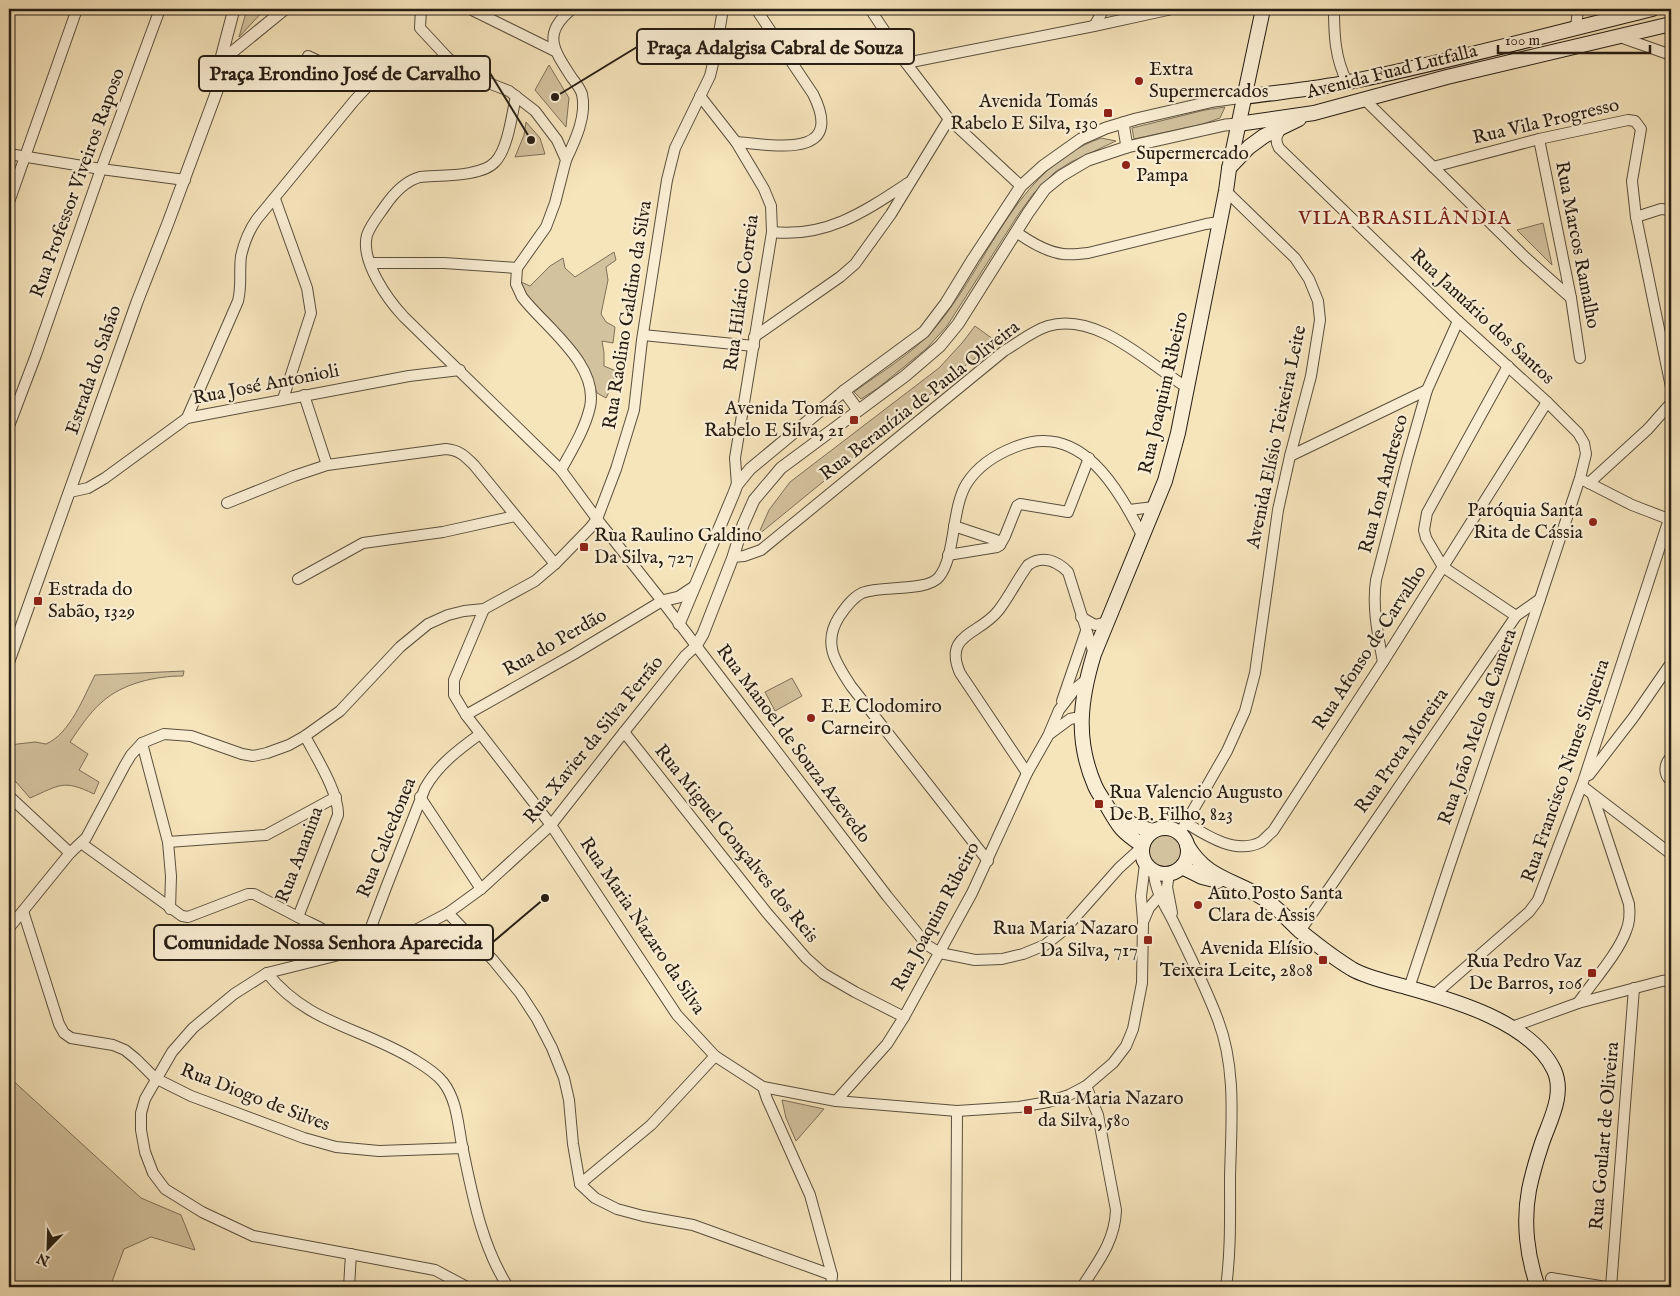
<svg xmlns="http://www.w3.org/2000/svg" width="1680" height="1296" viewBox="0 0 1680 1296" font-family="'IM FELL English',serif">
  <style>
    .green { fill: #d3c29e; stroke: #7c7058 }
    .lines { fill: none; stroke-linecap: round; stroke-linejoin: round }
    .minor-casing { stroke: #5a4f3d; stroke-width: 12 }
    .tertiary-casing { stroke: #5a4f3d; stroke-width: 13 }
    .secondary-casing { stroke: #261d13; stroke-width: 16 }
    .minor { stroke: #f9edd3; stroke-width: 10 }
    .tertiary { stroke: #f9edd3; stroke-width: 11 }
    .secondary { stroke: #f9edd3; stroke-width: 14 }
    .poi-dot { fill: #8f2418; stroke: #f9edd3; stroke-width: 2 }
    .labels { text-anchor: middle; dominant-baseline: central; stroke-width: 4.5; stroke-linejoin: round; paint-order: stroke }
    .poi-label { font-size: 19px; fill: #261d13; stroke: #f9edd3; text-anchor: start }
    .street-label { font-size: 19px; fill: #261d13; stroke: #f9edd3 }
    .neighbourhood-label { font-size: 20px; letter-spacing: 1px; fill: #7a1f14; stroke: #f9edd3 }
    .leader { fill: none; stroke: #261d13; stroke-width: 2 }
    .callout-dot { fill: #261d13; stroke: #f9edd3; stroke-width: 2 }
    .callout { fill: #f9edd3; stroke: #261d13; stroke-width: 2 }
    .callout-label { font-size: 20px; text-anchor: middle; font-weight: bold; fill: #261d13 }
  </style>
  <rect width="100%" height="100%" fill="#f6e4bb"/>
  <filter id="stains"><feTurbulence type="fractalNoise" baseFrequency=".004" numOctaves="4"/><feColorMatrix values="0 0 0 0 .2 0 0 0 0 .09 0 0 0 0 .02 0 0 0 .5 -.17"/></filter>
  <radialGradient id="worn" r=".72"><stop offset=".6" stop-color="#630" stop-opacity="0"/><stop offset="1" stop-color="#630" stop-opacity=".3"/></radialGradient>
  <g class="green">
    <polygon points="247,9 265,9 239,37"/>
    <polygon points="549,65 569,98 566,127 535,90"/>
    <polygon points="1225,107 1220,118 1203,124 1134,139 1132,128 1205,110"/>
    <polygon points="526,122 540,138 545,154 515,157 524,135"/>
    <path d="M1101,138L1116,141L1071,162L1055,172L1033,194L1018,215L947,326L927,348L878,388L861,399L854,392C881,372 912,354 934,329C989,265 1014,169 1101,138Z"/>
    <polygon points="1543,223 1552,265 1517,230"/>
    <polygon points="614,252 616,260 606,267 608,280 601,314 606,322 615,327 613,343 602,341 604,353 604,366 616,371 612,386 606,398 597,393 585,362 552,322 538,307 529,300 519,281 530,286 550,266 563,258 565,268 575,277"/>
    <polygon points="975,326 997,342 966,365 758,535 769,510 790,482 939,368 962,343"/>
    <path d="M184,671L183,676C156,676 123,683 102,702C89,713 79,729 70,742L88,754L79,770L99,782L94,794C63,779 60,785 30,798L9,774V745L35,742L46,744C70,734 84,696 95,675Z"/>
    <polygon points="792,678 802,696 775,711 765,692"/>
    <circle cx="1164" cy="852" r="19"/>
    <polygon points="9,1077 141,1198 181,1215 195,1250 151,1237 124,1249 110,1287 9,1287"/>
    <polygon points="782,1100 824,1109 796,1141 786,1118"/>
  </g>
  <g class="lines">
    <g class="minor-casing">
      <g id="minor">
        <polyline points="421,9 420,28 447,57 468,75"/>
        <polyline points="470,9 555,51"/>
        <polyline points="870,9 906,63 949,119 1021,186"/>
        <path d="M1334,9C1334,35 1335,58 1347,82"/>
        <polyline points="1094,26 1104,9"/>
        <polyline points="1576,28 1578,9"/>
        <polyline points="1620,37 1671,55"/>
        <path d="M308,56L340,71L377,76L468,75L509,91L535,111L557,140L566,160L555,203L546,227L517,268L516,284L522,297C545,327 599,364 590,407C585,429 572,450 561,470"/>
        <polyline points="906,63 1094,26 1172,9"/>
        <path d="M516,96C512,114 508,149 495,162C482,177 439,175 420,177C405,181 394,193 385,206C379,215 371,224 367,235C360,261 388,300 404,317L561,470L597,519L662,601L887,896L927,945L940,953L975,960L1002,959L1023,954L1045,945L1064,930L1119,868L1141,848"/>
        <polyline points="700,96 736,142 764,189 771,206 772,232 735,458 737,485"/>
        <polyline points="1365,100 1526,258 1571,298"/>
        <path d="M1282,127C1277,135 1274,139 1279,148L1458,321L1547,402L1578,433L1584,443L1586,454L1580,478L1540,599L1448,870L1409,988"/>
        <polyline points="1539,139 1571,298 1580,358"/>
        <path d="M736,142C774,145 846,160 813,94L756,9"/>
        <polyline points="9,154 101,169 185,180"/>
        <path d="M566,160C575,141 587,116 582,94C580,88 576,83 572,78C554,50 541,34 572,9"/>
        <polyline points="1433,167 1539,139 1628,120 1635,121 1641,129 1632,181 1636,217 1671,387"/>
        <polyline points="275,199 307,288 311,313 283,399"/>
        <polyline points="9,202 77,9"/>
        <polyline points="1636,217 1661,209 1671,210"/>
        <path d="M772,232C826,238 864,212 908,183"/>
        <path d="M1016,232C1030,242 1047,252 1063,254C1071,255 1080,254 1088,253L1206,224L1219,222"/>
        <polyline points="370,263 444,263 517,268"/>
        <polyline points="643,335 754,346"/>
        <polyline points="754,337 840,277 855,264 891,214 949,119"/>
        <polyline points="1508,366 1427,513 1424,530 1426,538 1443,567 1516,616"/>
        <polyline points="304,395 327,465"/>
        <path d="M187,418L238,301C242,286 239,271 241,256C244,243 249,230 257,219L354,101L377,76"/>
        <polyline points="9,426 36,355 101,169 160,9"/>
        <polyline points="1290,456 1427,390"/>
        <polyline points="1585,481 1632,505 1671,520"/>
        <polyline points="1589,483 1648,429 1671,403"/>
        <polyline points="70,492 88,488 105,478 187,418 409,376 460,370"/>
        <path d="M227,503L294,476L327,465L446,449C459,450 465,456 474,465L555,564"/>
        <polyline points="1129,510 1154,507"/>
        <polyline points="1000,545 1005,536 1017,506 1020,504 1068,512 1089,458"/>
        <polyline points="948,555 997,547 1000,545 996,540 954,526"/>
        <path d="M733,557L744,556L761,550L1004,351C1018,343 1032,331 1048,326C1098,311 1149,365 1188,388"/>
        <polyline points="298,579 363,543 443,532 515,516"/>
        <polyline points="484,609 454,680 454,695 466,715 551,825 677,1015 715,1056 763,1087 836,1101 957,1111 1019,1107 1048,1102 1069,1095 1086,1086 1113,1063 1126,1046 1133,1029 1142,983 1143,921 1141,896 1145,864"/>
        <polyline points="1081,617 1095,625 1107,622"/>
        <path d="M1383,662C1378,635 1372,608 1376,580L1407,460L1427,390L1458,321"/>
        <polyline points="1062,701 1086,631"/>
        <polyline points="466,715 574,654 662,601"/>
        <polyline points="624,732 767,913 806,958 824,974 855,992 904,1017"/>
        <polyline points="1051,733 1070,719 1080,717"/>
        <polyline points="142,743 168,842 171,876 170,909"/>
        <path d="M1671,757C1664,764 1663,774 1671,781"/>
        <path d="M1027,773L960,673C943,634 979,635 998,611C1009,597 1017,580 1028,565C1042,555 1056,560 1068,572L1094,654"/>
        <polyline points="1589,775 1633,718 1671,663"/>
        <polyline points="1582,786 1671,854"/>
        <polyline points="9,796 70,853"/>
        <polyline points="420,797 481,889"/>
        <path d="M1186,823C1207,836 1236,855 1261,842C1265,839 1269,834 1273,831L1383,662L1547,402"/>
        <polyline points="1180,833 1227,751 1245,711 1255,673 1278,510 1290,456 1311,376 1320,320 1318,301 1309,279 1295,258 1226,191"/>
        <polyline points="168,842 266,835 336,797"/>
        <path d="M81,843L182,916L188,917L248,894H254L298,917L338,815C339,793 316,757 305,736"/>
        <path d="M988,861L851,686C836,663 822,644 839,617C845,608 852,598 862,593C881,585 927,592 939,577C956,556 951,508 967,483C978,466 997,454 1015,447C1081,420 1118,489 1143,537"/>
        <path d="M1154,872C1155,892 1165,905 1174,923C1189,954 1206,988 1218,1020C1237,1070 1231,1125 1230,1178C1230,1214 1231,1251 1226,1287"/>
        <polyline points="1169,874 1167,887 1172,913"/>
        <polyline points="23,911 59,1024 64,1033 71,1038 113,1045 125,1050 136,1059 155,1078 191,1096 304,1138 336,1147 379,1151 463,1148"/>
        <polyline points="448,913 493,960 520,993 537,1019 552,1048 564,1078 569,1100 573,1144 580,1184 595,1198 617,1209 643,1216 693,1225 832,1275"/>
        <path d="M298,917C319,928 334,930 343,954"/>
        <polyline points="1144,920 1149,908 1162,893"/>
        <polyline points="9,928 70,853 86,838 125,765 131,755 142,743 164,734 191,736 242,754 253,756 267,753 289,745 305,736 340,711 400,647 428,624 448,615 464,611 484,609 535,581 555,564 590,528 597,519 616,469 634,410 642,340 667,180 675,148 710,76 716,51 723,9"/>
        <polyline points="1300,931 1516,616 1540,599"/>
        <path d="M366,946L368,935L387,885L425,788C438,765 458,750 480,734"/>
        <path d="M267,973C308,1024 360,1027 413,1059C423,1065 435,1072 443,1082C458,1101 458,1128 463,1150C473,1198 482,1246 508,1287"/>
        <polyline points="1434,995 1529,912 1538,900 1583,782 1669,519"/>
        <path d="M1578,1003C1591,984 1619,952 1626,931C1630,922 1630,913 1629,904L1593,796"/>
        <polyline points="1512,1027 1578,1003 1662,981 1671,980"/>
        <polyline points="763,1087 767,1099 810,1195 832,1275 831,1287"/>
        <polyline points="836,1101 887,1044 904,1017 972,893 1027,773 1048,736 1059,710 1076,688 1086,680"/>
        <polyline points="580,1184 651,1125 715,1056"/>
        <polyline points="1551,1278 1606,1287"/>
        <polyline points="349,1287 351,1254"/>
        <polyline points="467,1287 435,1270 253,1236 202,1212 165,1189 153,1173 145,1152 141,1130 141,1113 145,1099 172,1052 193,1028 234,994 267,973 343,954 408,934 448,913 481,889 551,825 624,732 685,656 696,646"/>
        <polyline points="956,1287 957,1111"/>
        <path d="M1082,1287C1098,1262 1115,1241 1116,1210L1098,1115L1086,1086"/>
        <polyline points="1611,1287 1634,988"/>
      </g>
    </g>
    <g class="tertiary-casing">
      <g id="tertiary">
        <polyline points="219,66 234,9"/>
        <polyline points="1123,123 1127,147"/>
        <polyline points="844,391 858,410"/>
        <polyline points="662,601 679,597 694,587"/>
        <polyline points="679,624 734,493 737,485 750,469 844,391 924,332 946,303 973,259 1021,186 1043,166 1081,139 1106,128 1136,119 1214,101 1244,97"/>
        <polyline points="696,646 703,634 733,557 743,525 754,500 781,468 905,376 940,346 958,324 1028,213 1045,189 1061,176 1088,160 1127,147 1225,125 1238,124"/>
        <polyline points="9,661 137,302 168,223 231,53 285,9"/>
      </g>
    </g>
    <g class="secondary-casing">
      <g id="secondary">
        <path d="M1244,97C1279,92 1314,89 1349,82C1451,61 1551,34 1652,9"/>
        <polyline points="1238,124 1314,113 1447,77 1671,24"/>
        <polyline points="1229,168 1249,147 1264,136 1299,119"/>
        <path d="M1114,812C1126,823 1138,827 1153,831"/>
        <circle cx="1165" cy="851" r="23"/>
        <path d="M1142,845C1121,831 1119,827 1107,806C1103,799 1098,793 1095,786C1075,740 1080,700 1094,654L1165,481L1178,433L1226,191L1229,169L1263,9"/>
        <path d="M1187,845C1207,879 1233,879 1263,898C1277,907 1288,920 1300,931C1316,944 1334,958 1352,969C1368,978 1388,982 1406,987C1453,1000 1531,1022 1554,1070C1565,1094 1550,1120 1542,1143C1537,1158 1532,1175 1529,1190C1523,1222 1527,1257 1538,1287"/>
        <polyline points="1182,867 1202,877 1218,881"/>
      </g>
    </g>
    <use href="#minor" class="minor"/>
    <use href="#tertiary" class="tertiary"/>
    <use href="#secondary" class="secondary"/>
  </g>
  <g class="poi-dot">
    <circle cx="1139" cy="81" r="5"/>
    <rect x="1103" y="108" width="10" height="10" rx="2.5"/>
    <circle cx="1126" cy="165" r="5"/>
    <rect x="849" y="415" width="10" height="10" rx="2.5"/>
    <circle cx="1593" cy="522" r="5"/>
    <rect x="579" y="542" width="10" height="10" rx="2.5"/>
    <rect x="33" y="596" width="10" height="10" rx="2.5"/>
    <circle cx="811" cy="718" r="5"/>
    <rect x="1094" y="799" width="10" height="10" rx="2.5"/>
    <circle cx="1198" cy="905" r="5"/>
    <rect x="1143" y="935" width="10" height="10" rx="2.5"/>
    <rect x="1318" y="955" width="10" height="10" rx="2.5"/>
    <rect x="1587" y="968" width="10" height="10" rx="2.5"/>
    <rect x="1023" y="1105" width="10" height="10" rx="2.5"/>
  </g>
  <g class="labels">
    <g class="poi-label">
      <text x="1149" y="70">Extra<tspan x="1149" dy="22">Supermercados</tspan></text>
      <text x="1098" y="102" text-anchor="end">Avenida Tomás<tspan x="1098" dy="22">Rabelo E Silva, 130</tspan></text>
      <text x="1136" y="154">Supermercado<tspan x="1136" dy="22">Pampa</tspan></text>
      <text x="844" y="409" text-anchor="end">Avenida Tomás<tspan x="844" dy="22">Rabelo E Silva, 21</tspan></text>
      <text x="1583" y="511" text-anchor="end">Paróquia Santa<tspan x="1583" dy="22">Rita de Cássia</tspan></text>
      <text x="594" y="536">Rua Raulino Galdino<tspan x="594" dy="22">Da Silva, 727</tspan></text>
      <text x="48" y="590">Estrada do<tspan x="48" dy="22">Sabão, 1329</tspan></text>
      <text x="821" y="707">E.E Clodomiro<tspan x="821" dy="22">Carneiro</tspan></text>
      <text x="1109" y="793">Rua Valencio Augusto<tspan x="1109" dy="22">De B. Filho, 823</tspan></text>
      <text x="1208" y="894">Auto Posto Santa<tspan x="1208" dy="22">Clara de Assis</tspan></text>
      <text x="1138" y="929" text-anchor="end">Rua Maria Nazaro<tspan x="1138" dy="22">Da Silva, 717</tspan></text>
      <text x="1313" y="949" text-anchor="end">Avenida Elísio<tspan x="1313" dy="22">Teixeira Leite, 2808</tspan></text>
      <text x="1582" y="962" text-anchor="end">Rua Pedro Vaz<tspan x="1582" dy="22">De Barros, 106</tspan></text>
      <text x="1038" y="1099">Rua Maria Nazaro<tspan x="1038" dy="22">da Silva, 580</tspan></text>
    </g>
    <g class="street-label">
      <text transform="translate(1392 72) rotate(-14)">Avenida Fuad Lutfalla</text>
      <text transform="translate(1546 122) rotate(-13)">Rua Vila Progresso</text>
      <text transform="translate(78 183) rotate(-70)">Rua Professor Viveiros Raposo</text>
      <text transform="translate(1577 245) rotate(79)">Rua Marcos Ramalho</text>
      <text transform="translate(742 293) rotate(-82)">Rua Hilário Correia</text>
      <text transform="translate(628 315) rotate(-81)">Rua Raolino Galdino da Silva</text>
      <text transform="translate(1482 317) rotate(43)">Rua Januário dos Santos</text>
      <text transform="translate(94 370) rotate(-71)">Estrada do Sabão</text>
      <text transform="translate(266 385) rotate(-11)">Rua José Antonioli</text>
      <text transform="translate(1164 393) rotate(-77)">Rua Joaquim Ribeiro</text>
      <text transform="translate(920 401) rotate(-38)">Rua Beranízia de Paula Oliveira</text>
      <text transform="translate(1277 437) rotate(-78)">Avenida Elísio Teixeira Leite</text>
      <text transform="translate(1384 484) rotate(-75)">Rua Ion Andresco</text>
      <text transform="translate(555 643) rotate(-30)">Rua do Perdão</text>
      <text transform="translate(1370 648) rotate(-57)">Rua Afonso de Carvalho</text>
      <text transform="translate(1478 727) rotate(-71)">Rua João Melo da Camera</text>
      <text transform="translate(594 740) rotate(-51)">Rua Xavier da Silva Ferrão</text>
      <text transform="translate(793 744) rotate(53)">Rua Manoel de Souza Azevedo</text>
      <text transform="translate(1402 751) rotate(-55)">Rua Prota Moreira</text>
      <text transform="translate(1566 771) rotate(-71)">Rua Francisco Nunes Siqueira</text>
      <text transform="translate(387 838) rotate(-68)">Rua Calcedonea</text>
      <text transform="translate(736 844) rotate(51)">Rua Miguel Gonçalves dos Reis</text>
      <text transform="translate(300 855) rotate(-69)">Rua Ananina</text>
      <text transform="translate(936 917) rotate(-62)">Rua Joaquim Ribeiro</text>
      <text transform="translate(642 926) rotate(56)">Rua Maria Nazaro da Silva</text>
      <text transform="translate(255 1098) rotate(21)">Rua Diogo de Silves</text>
      <text transform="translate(1605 1136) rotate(-85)">Rua Goulart de Oliveira</text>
    </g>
    <g class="neighbourhood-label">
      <text x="1405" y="218">VILA BRASILÂNDIA</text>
    </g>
  </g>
  <path class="leader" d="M555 97L637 47M531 140L490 73M545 898L493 942"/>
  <g class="callout-dot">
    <circle cx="555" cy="97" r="5"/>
    <circle cx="531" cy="140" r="5"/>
    <circle cx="545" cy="898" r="5"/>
  </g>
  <g class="callout">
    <rect x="637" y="29" width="277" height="35" rx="5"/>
    <rect x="199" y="56" width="291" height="35" rx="5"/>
    <rect x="154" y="925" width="339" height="35" rx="5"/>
  </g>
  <g class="callout-label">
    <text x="775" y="54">Praça Adalgisa Cabral de Souza</text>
    <text x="345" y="80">Praça Erondino José de Carvalho</text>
    <text x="323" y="949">Comunidade Nossa Senhora Aparecida</text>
  </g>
  <rect width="1680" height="1296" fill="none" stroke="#f6e4bb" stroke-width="30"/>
  <rect x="10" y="10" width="1660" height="1276" fill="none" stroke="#261d13" stroke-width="2.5"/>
  <rect x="15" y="15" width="1650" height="1266" fill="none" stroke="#261d13"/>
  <g transform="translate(48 1248) rotate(203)" stroke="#f9edd3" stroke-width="4" paint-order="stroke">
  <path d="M0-4L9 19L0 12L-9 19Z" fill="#261d13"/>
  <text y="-8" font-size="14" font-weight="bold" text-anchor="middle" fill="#261d13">N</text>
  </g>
  <path d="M1498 45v8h152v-8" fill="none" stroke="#261d13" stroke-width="2.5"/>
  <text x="1505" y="45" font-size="15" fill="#261d13" stroke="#f9edd3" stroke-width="4" paint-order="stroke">100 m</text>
  <rect width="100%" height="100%" filter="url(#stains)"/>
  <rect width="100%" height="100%" fill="url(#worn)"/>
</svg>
